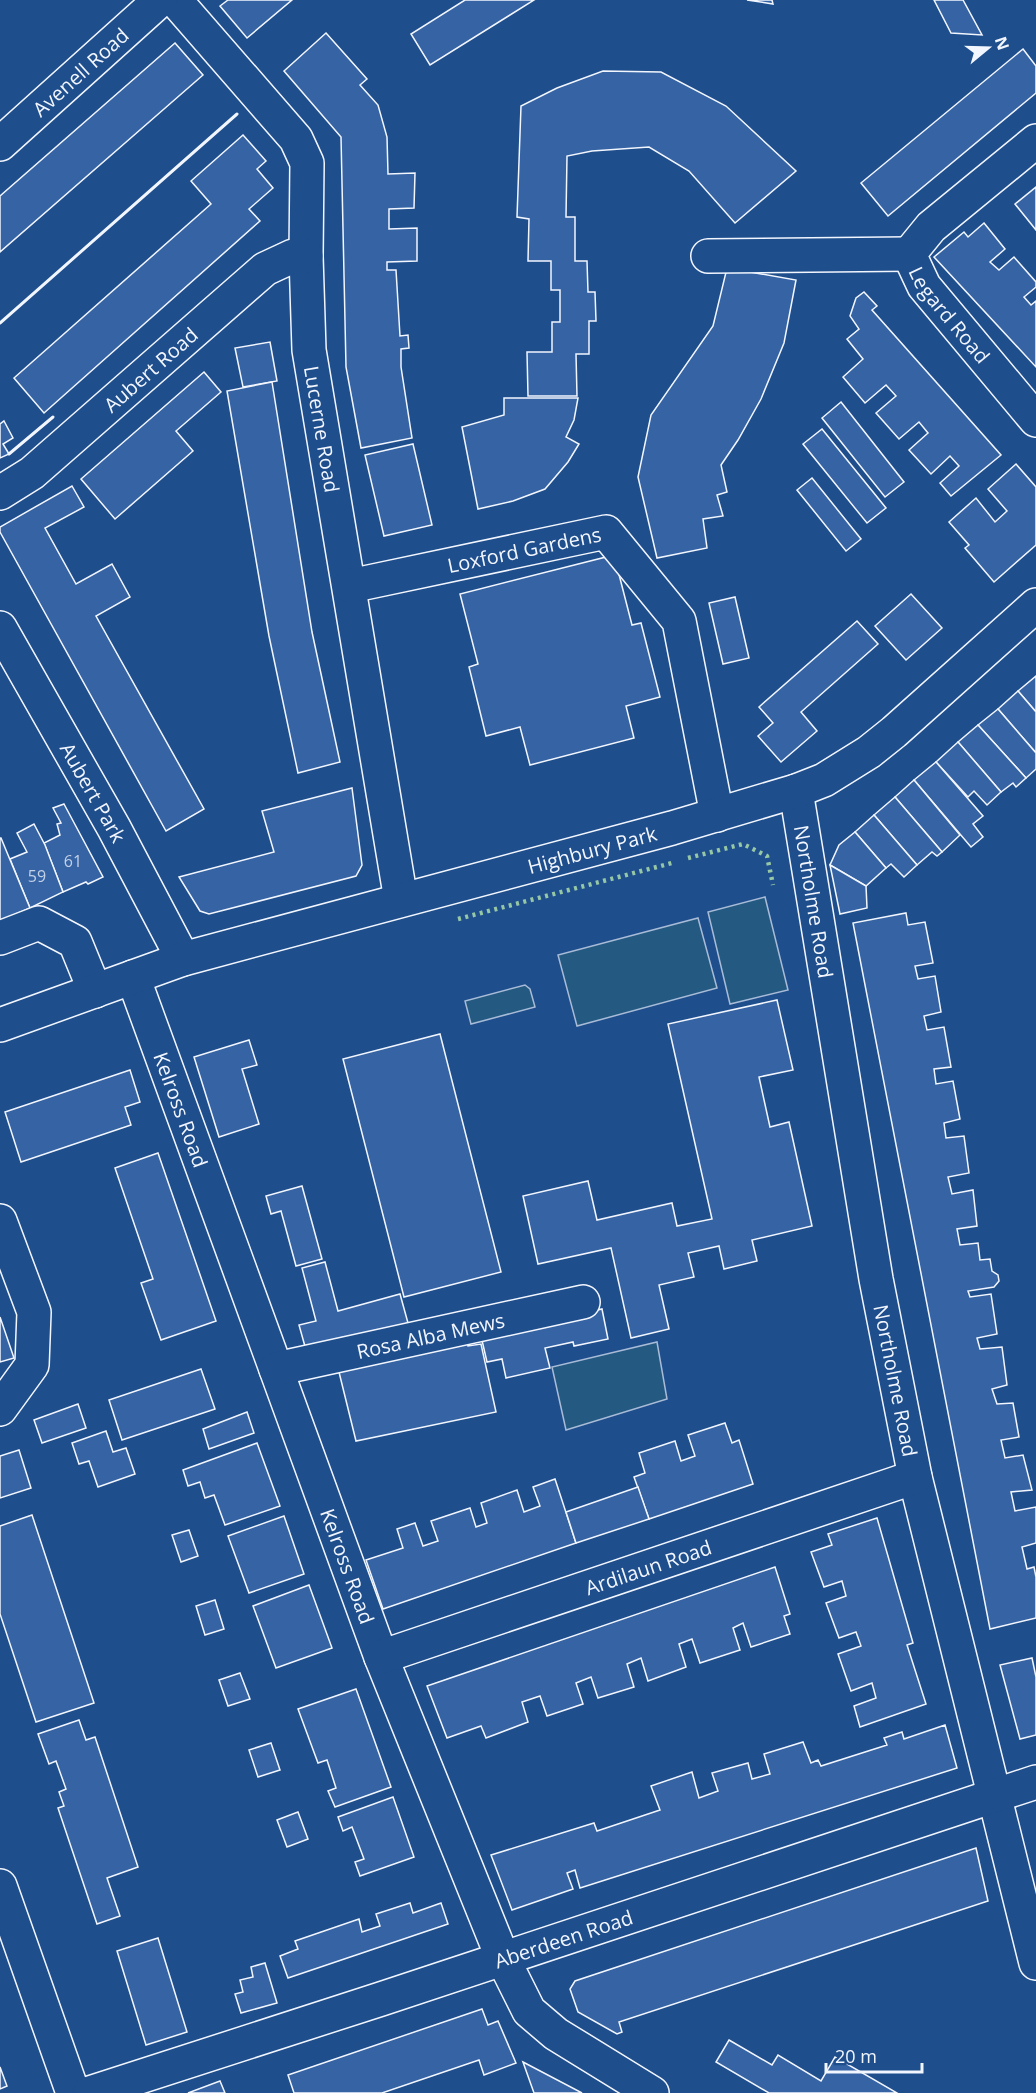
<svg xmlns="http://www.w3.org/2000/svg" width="1036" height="2093" viewBox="0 0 1036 2093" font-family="'Open Sans',sans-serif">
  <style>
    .green { fill: #245a82; stroke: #a8bbd7; stroke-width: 1.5 }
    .building { fill: #3563a3; stroke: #f2f6ff; stroke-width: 1.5 }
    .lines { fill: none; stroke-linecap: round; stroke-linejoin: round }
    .minor-casing { stroke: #f2f6ff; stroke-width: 36 }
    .major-casing { stroke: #f2f6ff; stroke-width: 36 }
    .minor { stroke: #1f4e8c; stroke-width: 33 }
    .major { stroke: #1f4e8c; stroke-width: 33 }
    .hedge { stroke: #97c8a6; stroke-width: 4.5; stroke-dasharray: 3 4.5; stroke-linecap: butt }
    .wall { stroke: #f2f6ff; stroke-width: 3 }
    .labels { text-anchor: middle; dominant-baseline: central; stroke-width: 4.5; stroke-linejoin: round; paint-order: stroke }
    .number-label { font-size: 16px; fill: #c3d1e8 }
    .street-label { font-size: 20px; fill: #f2f6ff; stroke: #1f4e8c }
  </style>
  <rect width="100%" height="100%" fill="#1f4e8c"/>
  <g class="green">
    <polygon points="765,897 788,990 730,1004 708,912"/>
    <polygon points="698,918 717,988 577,1026 558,955"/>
    <polygon points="525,985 530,989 535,1007 471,1024 465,1001"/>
    <polygon points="657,1342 667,1399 566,1430 552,1367"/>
  </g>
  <g class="building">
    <polygon points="228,0 292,0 247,38 220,6"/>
    <polygon points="465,0 534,0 430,65 411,34"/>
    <polygon points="772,0 773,4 747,0"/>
    <polygon points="934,0 963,0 982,35 951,33"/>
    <polygon points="326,33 367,79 360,85 378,105 387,137 388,174 415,173 414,208 389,209 389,229 417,228 417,261 387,262 387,270 396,270 400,336 408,335 409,348 401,349 401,367 412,438 361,448 346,367 341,137 284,71"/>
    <polygon points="175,43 203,75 0,252 0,196"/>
    <polygon points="1023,49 1036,66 1036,93 888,216 861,183"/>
    <polygon points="603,71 661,72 726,106 796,171 735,223 689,171 649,147 592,151 567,156 566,217 575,217 575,261 587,261 588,292 595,292 596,321 589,321 589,354 576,354 577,396 528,396 527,352 552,352 552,322 560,322 560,290 551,290 551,261 528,261 529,219 517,217 521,106 557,88"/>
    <polygon points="243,135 266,161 257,169 273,188 249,209 260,221 44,413 14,378 211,204 191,181"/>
    <polygon points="1036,187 1036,230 1015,204"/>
    <polygon points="984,223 1005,249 990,262 999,270 1014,257 1036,282 1036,287 1024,297 1031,305 1036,301 1036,367 934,257 964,232 968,237"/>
    <polygon points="727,268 796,280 784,343 761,399 738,440 721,465 727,492 717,495 723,516 703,519 707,548 657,558 638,477 651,415 713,326"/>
    <polygon points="864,292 877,306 872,310 1001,455 951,496 940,483 959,466 950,456 931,474 909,450 928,433 919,422 899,439 876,413 896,396 886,385 865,403 843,377 863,359 847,339 859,329 850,316 856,298"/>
    <polygon points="270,342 277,381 243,387 235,348"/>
    <polygon points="204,372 221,392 176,431 193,451 115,519 81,479"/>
    <polygon points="272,382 312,632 340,762 298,773 269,636 227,391"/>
    <polygon points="504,398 578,398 574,420 566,437 579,444 568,462 545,489 513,501 478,509 462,427 504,415"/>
    <polygon points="841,402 904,482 885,497 822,418"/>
    <polygon points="4,421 13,438 3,444 9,454 0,458 0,424"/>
    <polygon points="822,429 886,508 867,523 803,444"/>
    <polygon points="413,444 432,525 384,536 365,455"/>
    <polygon points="1016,464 1036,487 1036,545 994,582 965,548 969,545 949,522 976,498 995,522 1007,511 988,489"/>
    <polygon points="812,478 861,539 846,551 797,490"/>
    <polygon points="72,486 84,507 45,528 76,584 112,564 130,597 96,616 204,809 166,831 0,532 0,527"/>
    <polygon points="614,555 632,625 641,623 660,697 626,706 634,738 530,765 520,727 486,736 469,667 478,664 460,594"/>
    <polygon points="911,594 942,628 906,660 875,626"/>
    <polygon points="735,597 749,658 723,664 709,603"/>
    <polygon points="857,621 878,644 801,712 817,731 781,762 758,736 773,723 759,707"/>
    <polygon points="1036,676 1036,712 1018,691"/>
    <polygon points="1018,691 1036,712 1036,753 998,709"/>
    <polygon points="998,709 1036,753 1036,769 1026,778 978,725"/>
    <polygon points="978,725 1026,778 1016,787 1013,783 1001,792 958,742"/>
    <polygon points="958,742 1001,792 987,805 974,791 968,797 936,762"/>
    <polygon points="936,762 983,816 973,824 983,837 971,847 914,780"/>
    <polygon points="914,780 960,835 942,852 895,797"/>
    <polygon points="352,788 362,865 356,876 209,914 200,911 179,877 274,852 262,811"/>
    <polygon points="895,797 942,852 937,856 932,852 917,865 874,815"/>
    <polygon points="64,804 103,877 88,884 86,882 63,892 44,843 60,835 57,824 61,823 53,808"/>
    <polygon points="874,815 917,865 904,877 891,864 886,868 855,832"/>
    <polygon points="34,824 45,845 63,892 30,908 10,859 27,852 17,833"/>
    <polygon points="855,832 886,868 866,886 830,865 839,845"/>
    <polygon points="1,838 30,908 0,921 0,838"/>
    <polygon points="830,865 866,886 867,908 840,914"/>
    <polygon points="906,913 908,925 925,922 933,963 915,966 918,979 935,976 941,1012 924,1016 927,1030 944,1027 951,1067 934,1069 936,1084 953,1081 960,1119 944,1123 946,1138 964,1136 969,1173 948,1177 952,1194 973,1190 977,1226 957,1229 960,1245 978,1243 980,1260 990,1259 992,1271 998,1275 999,1281 994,1287 968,1291 970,1297 991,1294 997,1334 977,1338 980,1349 1002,1347 1007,1385 992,1389 997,1404 1013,1403 1019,1437 1001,1440 1005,1458 1023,1455 1032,1490 1011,1492 1015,1511 1036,1507 1036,1543 1022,1547 1027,1569 1034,1567 1036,1577 1036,1618 990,1629 853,923"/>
    <polygon points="777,1000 793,1070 759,1077 770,1127 789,1122 812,1226 752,1240 757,1261 724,1269 719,1246 688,1253 694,1277 659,1285 669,1329 631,1338 611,1248 538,1264 523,1196 588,1181 597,1220 672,1203 677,1226 712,1219 668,1024"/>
    <polygon points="440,1034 501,1272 404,1297 343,1059"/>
    <polygon points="249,1040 257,1065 242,1069 259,1124 219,1137 194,1057"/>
    <polygon points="130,1070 140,1102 125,1107 131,1125 21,1162 5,1112"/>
    <polygon points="158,1153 216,1321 161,1340 141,1283 153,1279 115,1168"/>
    <polygon points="302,1186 322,1259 296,1266 281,1211 271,1214 266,1196"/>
    <polygon points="325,1262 338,1311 400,1294 408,1323 306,1350 299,1325 316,1321 302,1268"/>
    <polygon points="602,1309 608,1339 574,1346 573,1342 545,1348 550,1368 506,1378 502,1359 487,1362 481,1336"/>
    <polygon points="0,1317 14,1358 0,1362"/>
    <polygon points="467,1341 468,1346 481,1344 496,1412 356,1441 338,1368"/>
    <polygon points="201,1369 215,1409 122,1440 109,1400"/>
    <polygon points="78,1404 86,1428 42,1443 34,1420"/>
    <polygon points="247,1412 254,1433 209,1449 203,1429"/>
    <polygon points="725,1423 732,1443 739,1440 753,1484 649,1519 634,1477 645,1473 639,1453 675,1441 681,1461 695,1456 688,1435"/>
    <polygon points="106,1431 113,1452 126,1448 135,1474 98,1487 89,1461 79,1464 72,1443"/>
    <polygon points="257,1443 280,1506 225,1525 214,1495 205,1498 200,1482 188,1486 183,1470"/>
    <polygon points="19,1450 31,1488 0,1498 0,1456"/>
    <polygon points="555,1479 576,1543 383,1609 366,1560 403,1548 397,1529 415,1523 423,1546 438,1541 431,1521 470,1508 476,1527 487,1523 481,1503 517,1490 524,1512 540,1506 533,1487"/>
    <polygon points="638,1487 649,1519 576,1543 566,1512"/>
    <polygon points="32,1515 94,1703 36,1722 0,1614 0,1526"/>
    <polygon points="284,1516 304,1574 249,1593 228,1536"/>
    <polygon points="877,1518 913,1643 907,1645 926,1704 860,1727 854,1706 876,1698 872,1683 851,1691 838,1654 861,1646 856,1632 839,1638 826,1603 846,1596 842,1581 824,1587 811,1552 832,1545 828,1534"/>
    <polygon points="189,1530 198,1556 181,1562 172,1535"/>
    <polygon points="775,1567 790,1614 784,1616 790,1634 751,1647 743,1623 733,1628 740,1650 700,1663 692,1639 679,1644 686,1667 648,1681 641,1658 627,1664 634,1687 598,1698 591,1677 576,1683 583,1704 547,1716 540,1696 522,1702 528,1722 486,1738 481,1726 447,1738 427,1686"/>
    <polygon points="309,1585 332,1648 276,1668 253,1606"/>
    <polygon points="215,1600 224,1629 205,1635 196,1606"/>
    <polygon points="1032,1658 1036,1677 1036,1735 1020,1739 1000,1665"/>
    <polygon points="240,1673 250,1699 228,1706 219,1680"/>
    <polygon points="356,1689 391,1787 335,1807 328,1791 336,1788 327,1760 318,1763 298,1709"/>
    <polygon points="79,1720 86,1740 95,1737 138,1867 107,1878 120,1916 97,1924 58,1808 64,1806 59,1792 66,1789 56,1761 49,1764 38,1734"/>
    <polygon points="945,1725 957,1768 580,1888 575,1870 567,1873 573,1889 512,1910 491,1855 594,1823 597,1831 660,1810 651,1786 692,1772 699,1798 718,1791 712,1773 748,1763 752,1779 770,1774 764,1754 803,1742 811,1763 818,1760 821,1766 887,1745 884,1738 902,1732 904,1739"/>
    <polygon points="271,1743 280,1770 258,1777 249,1750"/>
    <polygon points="393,1797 414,1857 360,1876 355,1862 364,1859 352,1827 343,1831 338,1817"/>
    <polygon points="298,1812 308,1839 287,1847 277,1820"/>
    <polygon points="976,1848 988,1901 619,2022 622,2032 617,2034 578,2012 570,1989 575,1981"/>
    <polygon points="410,1903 413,1913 441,1903 448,1924 288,1978 280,1956 298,1949 295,1941 359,1919 362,1932 380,1926 376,1914"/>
    <polygon points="158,1938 187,2032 146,2045 117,1951"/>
    <polygon points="265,1963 277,2003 241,2013 235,1994 243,1992 240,1980 253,1977 251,1967"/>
    <polygon points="482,2009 488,2025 498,2021 516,2063 484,2075 479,2060 382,2093 294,2093 288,2075"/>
    <polygon points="729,2040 772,2065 778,2055 821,2081 835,2057 897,2093 769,2093 716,2062"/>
    <polygon points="523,2062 582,2093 534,2093"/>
    <polygon points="0,2067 7,2086 0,2089"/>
    <polygon points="220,2081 225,2093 188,2093"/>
  </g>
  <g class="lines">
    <g class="minor-casing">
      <g id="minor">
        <path id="s1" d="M175,0L296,139L307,163L306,256L309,350L401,900"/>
        <path id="s2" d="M1036,141L931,227L909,254L924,286L1036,420"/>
        <path id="s3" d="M0,144L160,0"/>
        <polyline points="708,256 909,254"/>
        <path id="s4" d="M0,493L32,473L265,269L293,256H306"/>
        <path id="s5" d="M350,586L606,532L679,621L717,815"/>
        <path id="s6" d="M0,628L114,828L183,959"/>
        <path id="s7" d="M796,791L876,1279L915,1477L1036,1963"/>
        <polyline points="0,938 39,923 75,942 95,991"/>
        <path id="s8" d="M133,977L381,1657L503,1959L529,2011L556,2034L652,2093"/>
        <polyline points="0,1221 34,1312 32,1365 0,1409"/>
        <path id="s9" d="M276,1369L583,1302"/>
        <path id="s10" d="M381,1657L915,1477"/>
        <polyline points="0,1886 73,2093"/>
        <path id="s11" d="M90,2093L381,1999L1036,1782"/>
      </g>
    </g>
    <g class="major-casing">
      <g id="major">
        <path id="s12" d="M0,1025L183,959L672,828L796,791L824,780L869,752L894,732L1036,605"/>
      </g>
    </g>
    <use href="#minor" class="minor"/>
    <use href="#major" class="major"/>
    <g class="hedge">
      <polyline points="688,858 743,844 767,856 773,885"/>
      <polyline points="458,919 672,863"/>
    </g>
    <g class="wall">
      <polyline points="0,323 237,114"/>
      <polyline points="9,454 53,417"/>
    </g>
  </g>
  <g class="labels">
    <g class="number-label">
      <text x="73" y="861">61</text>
      <text x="37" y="876">59</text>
    </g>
    <g class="street-label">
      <text stroke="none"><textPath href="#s3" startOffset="108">Avenell Road</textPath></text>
      <text stroke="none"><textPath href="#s2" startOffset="244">Legard Road</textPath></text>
      <text stroke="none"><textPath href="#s4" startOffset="195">Aubert Road</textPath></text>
      <text stroke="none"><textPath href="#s1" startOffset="478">Lucerne Road</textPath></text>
      <text stroke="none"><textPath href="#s5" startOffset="178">Loxford Gardens</textPath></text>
      <text stroke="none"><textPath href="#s6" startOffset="189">Aubert Park</textPath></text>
      <text stroke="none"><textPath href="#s12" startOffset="618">Highbury Park</textPath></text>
      <text stroke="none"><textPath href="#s7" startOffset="112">Northolme Road</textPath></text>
      <text stroke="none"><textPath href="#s8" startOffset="141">Kelross Road</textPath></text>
      <text stroke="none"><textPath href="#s9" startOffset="158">Rosa Alba Mews</textPath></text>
      <text stroke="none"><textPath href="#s7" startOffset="598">Northolme Road</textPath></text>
      <text stroke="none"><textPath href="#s8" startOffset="627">Kelross Road</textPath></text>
      <text stroke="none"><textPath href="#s10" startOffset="282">Ardilaun Road</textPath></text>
      <text stroke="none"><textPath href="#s11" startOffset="498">Aberdeen Road</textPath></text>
    </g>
  </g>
  <g transform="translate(988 48) rotate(71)" stroke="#1f4e8c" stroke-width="4.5" paint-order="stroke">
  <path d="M0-4.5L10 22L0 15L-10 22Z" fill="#f2f6ff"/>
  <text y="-9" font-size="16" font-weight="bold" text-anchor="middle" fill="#f2f6ff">N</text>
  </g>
  <path d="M826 2063v9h96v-9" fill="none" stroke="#f2f6ff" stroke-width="3"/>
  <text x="835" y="2063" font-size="18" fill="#f2f6ff" stroke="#1f4e8c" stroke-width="4.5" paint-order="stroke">20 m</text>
</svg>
